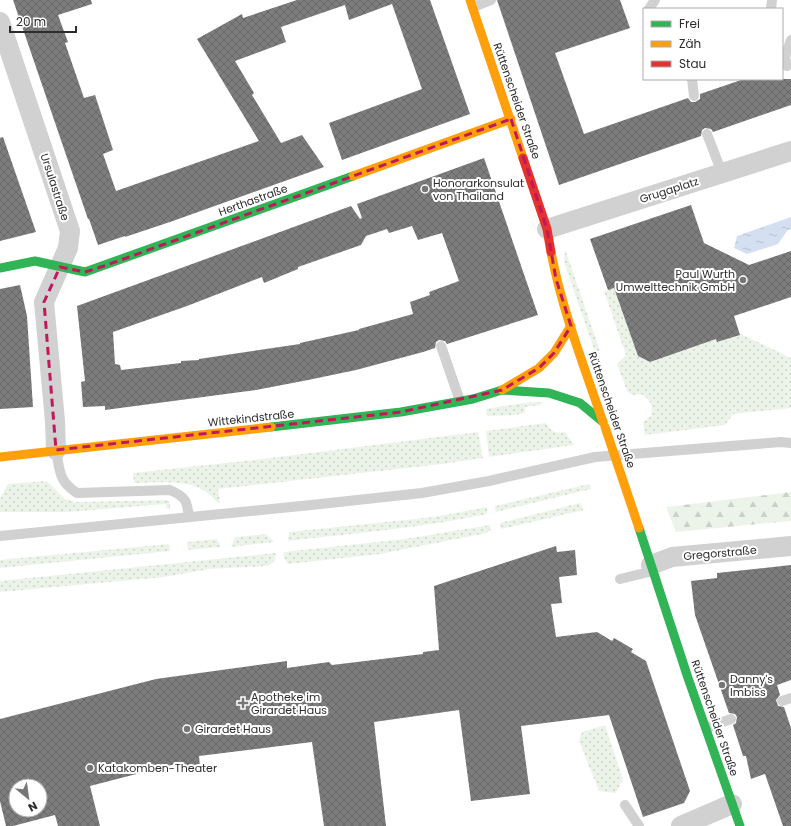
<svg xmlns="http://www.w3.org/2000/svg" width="791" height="826" viewBox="0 0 791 826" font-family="Poppins,sans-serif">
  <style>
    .grass { fill: url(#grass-dots) }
    .forest { fill: url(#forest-firs) }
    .water { fill: url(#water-ripples) }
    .building { fill: url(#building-cross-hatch); fill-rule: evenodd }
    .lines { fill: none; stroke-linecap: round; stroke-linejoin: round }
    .lane { stroke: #d1d1d1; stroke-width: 10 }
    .street { stroke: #d1d1d1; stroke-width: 20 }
    .fast { stroke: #30b455; stroke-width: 9 }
    .slow { stroke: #ff9f0a; stroke-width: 9 }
    .jam { stroke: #e5322d; stroke-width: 9 }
    .slow-bridge { stroke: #ff9f0a; stroke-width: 9 }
    .marked { fill: none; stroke: #c2185b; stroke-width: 3; stroke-dasharray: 8 5; stroke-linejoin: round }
    .poi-dot { fill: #767676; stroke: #fff; stroke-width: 1.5 }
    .labels { text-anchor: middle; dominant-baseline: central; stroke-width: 4; stroke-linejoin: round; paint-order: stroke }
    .street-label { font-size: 11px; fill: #2c2c2c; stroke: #fff }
    .poi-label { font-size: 11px; fill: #2c2c2c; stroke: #fff; text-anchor: start }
  </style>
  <defs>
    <pattern id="grass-dots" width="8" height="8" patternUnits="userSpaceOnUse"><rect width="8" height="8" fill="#ecf4e9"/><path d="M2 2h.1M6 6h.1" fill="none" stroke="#cbd1c8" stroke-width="1.8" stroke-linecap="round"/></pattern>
    <pattern id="forest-firs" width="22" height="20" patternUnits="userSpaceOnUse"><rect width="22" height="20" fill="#ecf4e9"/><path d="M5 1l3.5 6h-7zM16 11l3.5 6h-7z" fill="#cbd1c8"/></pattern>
    <pattern id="water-ripples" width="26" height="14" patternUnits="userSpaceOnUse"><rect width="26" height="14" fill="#d4e0f2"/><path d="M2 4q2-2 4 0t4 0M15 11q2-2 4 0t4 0" fill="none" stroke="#b6c0d0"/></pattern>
    <pattern id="building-cross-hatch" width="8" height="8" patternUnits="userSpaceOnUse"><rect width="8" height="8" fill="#7d7d7d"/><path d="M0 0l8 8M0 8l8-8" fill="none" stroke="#676767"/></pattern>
  </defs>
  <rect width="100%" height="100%" fill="#fff"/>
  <g class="grass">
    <polygon points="565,249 600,351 595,352 566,268 564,259"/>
    <path d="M614,288L638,356L650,362L716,339L717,342L738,336L739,333L791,358V408L733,414L725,425L645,435L643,422L651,416C653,405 651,400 641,394L633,395L627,391L617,364L626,355L604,291Z"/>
    <polygon points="542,402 541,405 525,407 525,413 514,415 487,416 486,409 523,403"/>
    <path d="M546,423C552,432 555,434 565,432L574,445L489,457L486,431Z"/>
    <path d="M478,432L483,458L442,464L218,489L220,504C215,500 209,494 203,490C183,479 156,483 134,483L133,473L263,459Z"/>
    <polygon points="47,481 65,499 76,502 168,500 170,502 170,509 167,509 166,504 67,512 0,512 0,498 8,484"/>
    <polygon points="589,484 591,489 496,512 495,506"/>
    <polygon points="580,503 584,510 501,529 500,523"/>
    <path d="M487,507V514C422,528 354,533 288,541L289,532L434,517Z"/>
    <polygon points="490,525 491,529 487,533 380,554 288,564 283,556 284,552 405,539"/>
    <polygon points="266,534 274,542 231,547 235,537"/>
    <polygon points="217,539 221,547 188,550 187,542"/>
    <polygon points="169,544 170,551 0,568 0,560"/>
    <path d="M276,553C276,561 274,562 268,566L209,569L164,577L0,592V581Z"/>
    <polygon points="605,725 623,779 616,793 599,791 579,741 582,732"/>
  </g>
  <polygon class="forest" points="791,492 791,521 676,532 666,507"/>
  <polygon class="water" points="791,217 791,229 787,231 778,244 747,254 734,248 737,236"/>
  <g class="building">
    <polygon points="13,0 91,0 92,4 58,15 68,42 65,43 84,98 95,95 113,150 103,154 116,191 259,141 197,39 242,14 243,18 297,0 430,0 470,114 342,160 329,123 422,89 392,4 349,20 345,5 281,27 286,42 235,61 254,93 252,95 281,143 302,135 324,167 170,222 125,237 125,236 98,245 89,219 88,219"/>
    <polygon points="497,0 620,0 630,28 555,53 584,134 688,98 691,102 695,102 700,99 700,94 744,79 791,79 791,105 713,132 711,129 705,128 702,130 701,136 559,185"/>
    <polygon points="3,137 36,232 0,241 0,138"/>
    <path d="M484,158L538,315L447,344L445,341L439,340L436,342L435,348L423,352L356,370L308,380L256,390L105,410V406L83,407L81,382L85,381L77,306L351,206L360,219L362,218L357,204ZM412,226L418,240L442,233L459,281L429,292L430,295L410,302L413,314L359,329V330L300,343V344L199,359V360L181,361V363L121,370L120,365L115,364L113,332L187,306L262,277L264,283L298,269V267L361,245L366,236L387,229L389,233Z"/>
    <polygon points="691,205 704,243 749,265 791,251 791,297 734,316 740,335 717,342 716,339 650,362 638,356 614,288 608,290 590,239"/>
    <polygon points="20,285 27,316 33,407 0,409 0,289"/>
    <path d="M556,546L557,552L575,550L577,575L559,577L562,603L551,604L556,637L597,632L612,641L614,638L633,649L631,652L646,661L690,791L684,803L643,817L609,715L521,726L530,794L471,801L459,710L374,722L386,826H324L312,742L199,756L200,767L180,769L179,763L90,786L100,826H58L55,815L13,826H6L0,801V719L156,679L287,661V668L329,662L332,665L423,654V652L439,650L434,586ZM16,786H40V810H16Z"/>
    <polygon points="791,565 791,680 777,685 780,695 776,700 778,706 784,707 791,728 791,826 783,826 765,774 751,779 746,756 743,756 733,725 736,723 737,717 735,714 729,713 695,615 691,581 717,578 717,573"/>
  </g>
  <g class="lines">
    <g class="lane">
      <polyline points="473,7 491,0"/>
      <polyline points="649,9 655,0"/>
      <polyline points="771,9 772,0"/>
      <polyline points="787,66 785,57 791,40"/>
      <polyline points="692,79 694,96"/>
      <polyline points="707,134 722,173"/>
      <polyline points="441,346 460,401"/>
      <path d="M56,450C60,470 58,481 77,493L170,490C186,497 187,501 189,517"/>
      <polyline points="0,536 311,505 422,493 489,481 595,457 781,442 791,443"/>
      <polyline points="620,579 653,571"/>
      <polyline points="782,701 791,698"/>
      <polyline points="706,728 731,719"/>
      <polyline points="625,805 639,826"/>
    </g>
    <g class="street">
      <polyline points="0,22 70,231 68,248 44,302 55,421 56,450"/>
      <polyline points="547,229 791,151"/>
      <polyline points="651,565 672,557 791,546"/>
      <polyline points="681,826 732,804"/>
    </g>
    <g class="fast">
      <polyline points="0,268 35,261 85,272 353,176"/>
      <polyline points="271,427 401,412 473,399 502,390 549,393 580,403 603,422"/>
      <polyline points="639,528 688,678 740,826"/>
    </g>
    <g class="slow">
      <polyline points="470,0 523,158"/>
      <polyline points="353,176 511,119"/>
      <path d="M551,252C562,310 584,366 603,422"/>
      <polyline points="502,390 539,368 554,353 571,326"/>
      <polyline points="0,457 271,427"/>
    </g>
    <polyline class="jam" points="523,158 547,229 551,252"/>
    <polyline class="slow-bridge" points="605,427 639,528"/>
  </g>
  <path class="marked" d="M511,119L547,229L556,279L571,326L554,353L539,368L502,390L401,412L56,450L44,302L60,267L85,272L104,266Z"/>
  <g class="poi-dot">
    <circle cx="425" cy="189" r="4"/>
    <circle cx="743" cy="280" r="4"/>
    <circle cx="722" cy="685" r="4"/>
    <path d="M241 697h4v4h4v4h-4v4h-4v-4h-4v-4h4z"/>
    <circle cx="187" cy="729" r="4"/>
    <circle cx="90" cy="768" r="4"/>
  </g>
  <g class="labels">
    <g class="street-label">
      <text transform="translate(517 101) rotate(71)">Rüttenscheider Straße</text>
      <text transform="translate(55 187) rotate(72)">Ursulastraße</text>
      <text transform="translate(669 190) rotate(-18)">Grugaplatz</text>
      <text transform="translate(253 200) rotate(-20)">Herthastraße</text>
      <text transform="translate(612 410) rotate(71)">Rüttenscheider Straße</text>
      <text transform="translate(251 418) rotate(-6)">Wittekindstraße</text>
      <text transform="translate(720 553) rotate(-5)">Gregorstraße</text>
      <text transform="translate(715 718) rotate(71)">Rüttenscheider Straße</text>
    </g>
    <g class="poi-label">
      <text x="433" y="183">Honorarkonsulat<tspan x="433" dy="13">von Thailand</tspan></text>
      <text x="735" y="274" text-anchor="end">Paul Wurth<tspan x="735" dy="13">Umwelttechnik GmbH</tspan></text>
      <text x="730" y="679">Danny's<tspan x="730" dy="13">Imbiss</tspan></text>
      <text x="251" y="697">Apotheke im<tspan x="251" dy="13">Girardet Haus</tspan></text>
      <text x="195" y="729">Girardet Haus</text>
      <text x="98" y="768">Katakomben-Theater</text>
    </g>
  </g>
  <rect x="643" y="8" width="140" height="72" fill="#ffffff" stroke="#ababab"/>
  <rect x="651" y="21" width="20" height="6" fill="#30b455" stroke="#ababab"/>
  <text x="679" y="28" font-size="12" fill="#2c2c2c">Frei</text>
  <rect x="651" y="41" width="20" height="6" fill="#ff9f0a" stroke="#ababab"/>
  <text x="679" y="48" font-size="12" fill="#2c2c2c">Zäh</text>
  <rect x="651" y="61" width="20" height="6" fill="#e5322d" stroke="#ababab"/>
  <text x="679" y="68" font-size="12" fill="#2c2c2c">Stau</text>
  <g transform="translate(28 798) rotate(151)"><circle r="19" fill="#ffffff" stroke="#ababab"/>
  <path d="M0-3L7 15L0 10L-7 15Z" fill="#767676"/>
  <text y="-6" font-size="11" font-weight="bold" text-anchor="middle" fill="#2c2c2c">N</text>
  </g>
  <path d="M10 26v6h66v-6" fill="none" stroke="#2c2c2c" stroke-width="2"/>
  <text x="16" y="26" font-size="12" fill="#2c2c2c" stroke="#ffffff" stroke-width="3" paint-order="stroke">20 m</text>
</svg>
